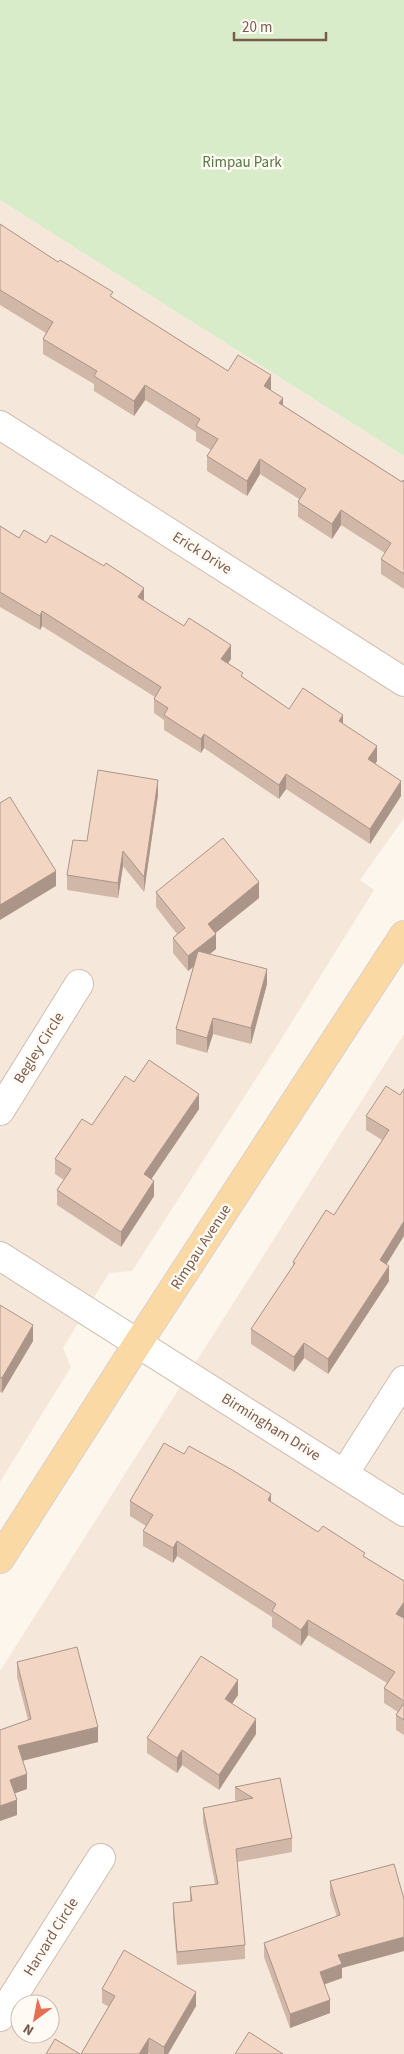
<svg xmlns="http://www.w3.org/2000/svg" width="404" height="2054" viewBox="0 0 404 2054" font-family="'Source Sans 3',sans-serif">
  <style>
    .residential { fill: #f5e8da; fill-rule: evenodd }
    .green { fill: #d8ecc9 }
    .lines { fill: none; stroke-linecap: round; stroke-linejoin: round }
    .minor-casing { stroke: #d1beb0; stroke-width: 30 }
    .major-casing { stroke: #dad1cd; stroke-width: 30 }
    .minor { stroke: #fff; stroke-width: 28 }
    .major { stroke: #fbd9a5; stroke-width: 28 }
    .wall { fill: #d1b7a8 }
    .shaded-wall { fill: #aa9588 }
    .building { fill: #f3d5c3; stroke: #aa9588 }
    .labels { text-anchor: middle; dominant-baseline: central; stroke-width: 5; stroke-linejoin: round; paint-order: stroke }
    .park-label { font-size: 15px; fill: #537a41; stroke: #fffaf3 }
    .street-label { font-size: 15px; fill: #7a5c4d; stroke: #fffaf3 }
  </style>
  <rect width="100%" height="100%" fill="#fdf6ec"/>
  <g class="residential">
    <polygon points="0,200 404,456 404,818 360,880 374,890 277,1046 132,1271 109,1273 63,1348 71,1367 0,1482"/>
    <path d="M404,1034V2054H0V1671ZM20,2004H50V2034H20Z"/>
  </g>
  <polygon class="green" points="0,0 404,0 404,456 0,200"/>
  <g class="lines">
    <g class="minor-casing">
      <g id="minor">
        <polyline points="0,425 404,682"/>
        <polyline points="0,1111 79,984"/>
        <polyline points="0,1256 404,1512"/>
        <polyline points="344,1474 404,1380"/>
        <polyline points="0,2017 101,1858"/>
      </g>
    </g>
    <g class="major-casing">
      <polyline id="major" points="0,1559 138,1343 404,935"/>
    </g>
    <use href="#minor" class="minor"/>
    <use href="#major" class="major"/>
  </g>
  <g class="wall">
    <polygon points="0,224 113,298 228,371 271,390 283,405 402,482 404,481 404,589 381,574 381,559 385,553 341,525 332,539 298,517 298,502 299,499 260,474 247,496 207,471 207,456 211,450 196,441 196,432 145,400 134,416 94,391 94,384 43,354 43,339 46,333 0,305"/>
    <polygon points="0,526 19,538 144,601 231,659 228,663 243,677 289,709 343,724 377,761 375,764 401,796 370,844 286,789 279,799 204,748 201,753 164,730 164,720 154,713 154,699 155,697 42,626 40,630 0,607"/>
    <polygon points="158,795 144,892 123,866 118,898 67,890 67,875 87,841"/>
    <polygon points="156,892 259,898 215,933 216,949 210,954 267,984 251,1044 213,1034 207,1053 176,1044 176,1029 193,967 188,971 173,953 173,938 177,934 156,907"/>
    <polygon points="134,1082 199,1109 151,1179 154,1196 121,1247 57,1205 57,1190 64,1180 55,1174 55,1159 92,1125"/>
    <polygon points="400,1095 386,1264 389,1281 328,1374 304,1358 294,1372 251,1344 251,1329 293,1266 293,1262 334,1215 382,1140 366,1130 366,1116"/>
    <polygon points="0,1305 33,1341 2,1393 0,1392"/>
    <polygon points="184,1454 271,1502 318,1532 365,1557 404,1581 404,1617 403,1618 404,1618 404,1735 396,1730 396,1715 398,1712 384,1703 384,1688 387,1683 308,1635 301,1646 272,1627 272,1617 177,1556 173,1563 143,1546 143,1531 146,1526 130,1516 130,1501"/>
    <polygon points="17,1662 98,1742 23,1760 27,1789 15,1793 17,1815 0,1821 0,1730 28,1720 17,1677"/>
    <polygon points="238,1695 232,1704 256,1734 219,1790 182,1765 177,1773 147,1753 147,1738"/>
    <polygon points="280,1778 292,1838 292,1852 237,1862 245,1945 245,1959 177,1965 173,1916 173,1903 190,1901 190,1887 215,1884 203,1822 203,1808 237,1801 235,1800 235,1787"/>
    <polygon points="394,1864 342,1968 342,1978 325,1984 330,2013 290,2028 264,1957 264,1943 337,1917 330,1895 330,1881"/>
    <polygon points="102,1989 196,2006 168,2054 150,2054 149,2053 148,2054 81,2054 109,2007 102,2003"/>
  </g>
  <g class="shaded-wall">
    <polygon points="271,375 271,390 264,401 264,386"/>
    <polygon points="145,385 145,400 134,416 134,401"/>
    <polygon points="283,398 283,413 279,403"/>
    <polygon points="260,459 260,474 247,496 247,481"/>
    <polygon points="341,510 341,525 332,539 332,524"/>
    <polygon points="144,588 144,602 138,597"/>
    <polygon points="42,611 42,626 40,630 40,616"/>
    <polygon points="231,645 231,659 221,674 221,659"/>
    <polygon points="343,715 343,729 339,721"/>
    <polygon points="204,734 204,748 201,753 201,739"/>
    <polygon points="377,746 377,761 368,774 368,759"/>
    <polygon points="286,774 286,789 279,799 279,785"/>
    <polygon points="158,780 158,795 144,892 144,877"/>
    <polygon points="401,781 401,796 370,844 370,829"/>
    <polygon points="123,851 123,866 118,898 118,883"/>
    <polygon points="56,871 56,886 0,920 0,905"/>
    <polygon points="259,882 259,898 208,939 208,924"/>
    <polygon points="216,934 216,949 188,971 188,956"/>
    <polygon points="267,969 267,984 251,1044 251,1028"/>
    <polygon points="213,1018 213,1034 207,1053 207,1038"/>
    <polygon points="199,1094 199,1109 144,1190 144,1174"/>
    <polygon points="154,1181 154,1196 121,1247 121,1232"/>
    <polygon points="404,1221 404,1236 380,1275 380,1260"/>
    <polygon points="389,1266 389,1281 328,1374 328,1359"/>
    <polygon points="33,1325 33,1341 2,1393 2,1378"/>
    <polygon points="304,1343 304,1358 294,1372 294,1357"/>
    <polygon points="271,1494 271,1510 268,1500"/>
    <polygon points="177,1541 177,1556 173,1563 173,1548"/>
    <polygon points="404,1602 404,1617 396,1629 396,1614"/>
    <polygon points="308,1620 308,1635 301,1646 301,1630"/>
    <polygon points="238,1680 238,1695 225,1714 225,1699"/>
    <polygon points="256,1719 256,1734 219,1790 219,1775"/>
    <polygon points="98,1727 98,1742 18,1762 18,1746"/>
    <polygon points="182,1750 182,1765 177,1773 177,1758"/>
    <polygon points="27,1774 27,1789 10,1795 10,1780"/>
    <polygon points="17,1800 17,1815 0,1821 0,1806"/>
    <polygon points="404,1937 404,1951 342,1968 342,1978 320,1986 320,1972 338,1955"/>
    <polygon points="196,1992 196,2006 168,2054 164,2054 164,2047"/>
    <polygon points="330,2000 330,2013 290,2028 290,2014"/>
    <polygon points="149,2038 148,2054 139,2054"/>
  </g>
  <g class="building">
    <polygon points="0,224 58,262 60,260 113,292 110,296 228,371 238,355 271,375 264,386 283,398 279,403 402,482 403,480 404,481 404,574 381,559 391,543 341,510 332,524 298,502 306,489 260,459 247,481 207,456 218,439 196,426 200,419 145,385 134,401 94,376 97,371 43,339 53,322 0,290"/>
    <polygon points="0,526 19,538 24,530 46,543 51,535 104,566 106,563 144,588 138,597 184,626 189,618 231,645 221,659 243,673 241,676 289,709 303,688 343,715 339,721 377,746 368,759 401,781 370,829 286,774 279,785 204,734 201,739 164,715 168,708 154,699 161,687 42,611 40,616 0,592"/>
    <polygon points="98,770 158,780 144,877 123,851 118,883 67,875 73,840 87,841"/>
    <polygon points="10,797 56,871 0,905 0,803"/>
    <polygon points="223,838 259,882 208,924 216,934 188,956 173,938 185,928 156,892"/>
    <polygon points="198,951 267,969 251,1028 213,1018 207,1038 176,1029"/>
    <polygon points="149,1060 199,1094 144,1174 154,1181 121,1232 57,1190 71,1169 55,1159 82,1119 92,1125 125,1076 134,1082"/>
    <polygon points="386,1086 400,1095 404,1089 404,1221 380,1260 389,1266 328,1359 304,1343 294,1357 251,1329 295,1263 293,1262 326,1210 334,1215 389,1130 366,1116"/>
    <polygon points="0,1305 33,1325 2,1378 0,1377"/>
    <polygon points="164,1443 184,1454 189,1446 234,1471 271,1494 268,1500 318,1532 323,1526 365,1553 363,1556 404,1581 404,1602 396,1614 404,1618 404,1701 384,1688 395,1672 308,1620 301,1630 272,1611 276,1604 177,1541 173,1548 143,1531 153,1515 130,1501"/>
    <polygon points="77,1647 98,1727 18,1746 27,1774 10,1780 17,1800 0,1806 0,1730 31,1719 17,1662"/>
    <polygon points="201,1656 238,1680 225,1699 256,1719 219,1775 182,1750 177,1758 147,1738"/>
    <polygon points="404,1703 404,1720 396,1715"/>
    <polygon points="280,1778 292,1838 236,1849 245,1945 177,1952 173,1903 192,1901 190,1887 218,1884 203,1808 253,1798 235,1787"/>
    <polygon points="394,1864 404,1899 404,1937 338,1955 342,1964 320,1972 330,2000 290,2014 264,1943 340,1915 330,1881"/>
    <polygon points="124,1950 196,1992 164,2047 149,2038 139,2054 81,2054 115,1996 102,1989"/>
    <polygon points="249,2032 283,2054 235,2054"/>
    <polygon points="55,2039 80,2054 46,2054"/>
  </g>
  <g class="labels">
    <g class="park-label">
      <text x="242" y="162">Rimpau Park</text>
    </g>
    <g class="street-label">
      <text transform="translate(202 553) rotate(32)">Erick Drive</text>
      <text transform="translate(39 1048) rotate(-58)">Begley Circle</text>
      <text transform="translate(201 1247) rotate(-57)">Rimpau Avenue</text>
      <text transform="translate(271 1427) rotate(32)">Birmingham Drive</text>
      <text transform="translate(51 1937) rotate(-58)">Harvard Circle</text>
    </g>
  </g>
  <g transform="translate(35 2019) rotate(212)"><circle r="24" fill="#fffaf3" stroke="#cabbb1"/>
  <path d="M0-4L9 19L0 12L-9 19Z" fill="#e76f51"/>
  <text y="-8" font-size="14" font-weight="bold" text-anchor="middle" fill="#7a5c4d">N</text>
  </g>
  <path d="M234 32v8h92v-8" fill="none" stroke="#7a5c4d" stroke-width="2.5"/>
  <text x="242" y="32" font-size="15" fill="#7a5c4d" stroke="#fffaf3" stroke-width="4" paint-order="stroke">20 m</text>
</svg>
